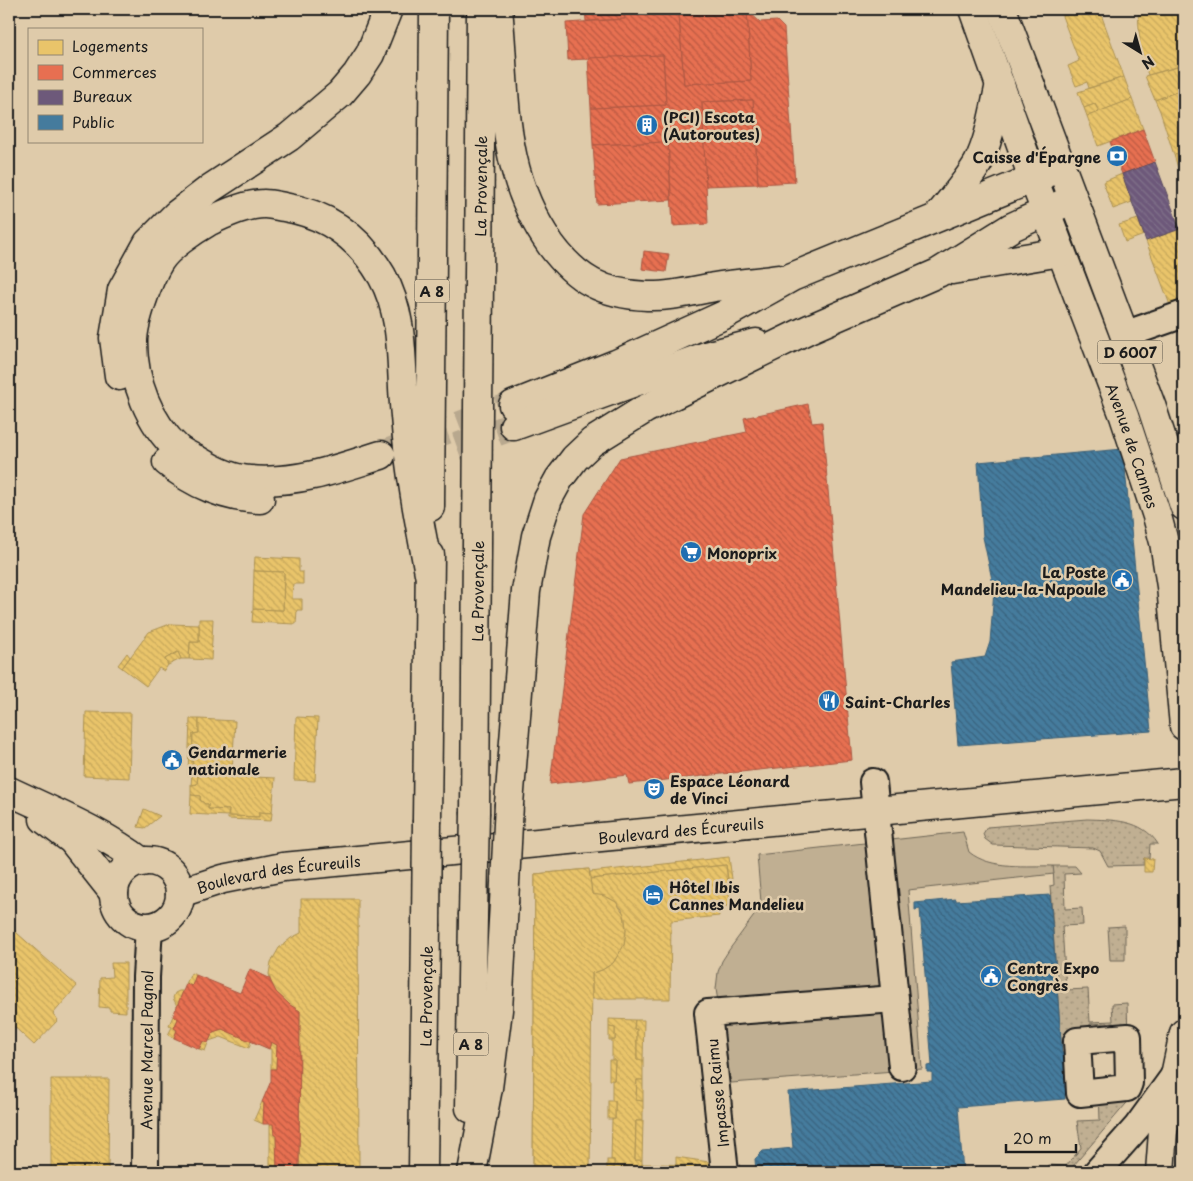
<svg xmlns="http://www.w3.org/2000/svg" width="1193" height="1181" viewBox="0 0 1193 1181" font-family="'Playpen Sans',sans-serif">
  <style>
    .grass { fill: url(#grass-dots); stroke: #6e6657 }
    .park { fill: #c0af92; stroke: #6e6657 }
    .homes { fill: url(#homes-back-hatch); stroke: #ac9253 }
    .shops { fill: url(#shops-back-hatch); stroke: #aa5641 }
    .offices { fill: url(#offices-back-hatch); stroke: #55475e }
    .public { fill: url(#public-back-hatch); stroke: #395e76 }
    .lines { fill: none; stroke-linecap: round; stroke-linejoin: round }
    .highway-tunnel { stroke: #b8a88e; stroke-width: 28; stroke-dasharray: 28 14; stroke-linecap: butt }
    .street-casing { stroke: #1c1c1c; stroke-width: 30 }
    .secondary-casing { stroke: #1c1c1c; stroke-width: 31 }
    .primary-casing { stroke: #1c1c1c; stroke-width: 31 }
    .highway-casing { stroke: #1c1c1c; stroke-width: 31 }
    .street { stroke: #dfcbaa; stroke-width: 26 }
    .secondary { stroke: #dfcbaa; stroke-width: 28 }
    .primary { stroke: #dfcbaa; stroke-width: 28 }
    .highway { stroke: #dfcbaa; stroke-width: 28 }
    .highway-bridge-casing { stroke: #1c1c1c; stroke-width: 31; stroke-linecap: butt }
    .highway-bridge { stroke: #dfcbaa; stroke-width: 28 }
    .labels { text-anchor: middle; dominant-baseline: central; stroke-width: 5; stroke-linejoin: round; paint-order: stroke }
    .shield { fill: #dfcbaa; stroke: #565047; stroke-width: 1 }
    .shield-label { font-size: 14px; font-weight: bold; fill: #1c1c1c }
    .poi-label { font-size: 15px; font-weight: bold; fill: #1c1c1c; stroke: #dfcbaa; text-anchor: start }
    .street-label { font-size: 15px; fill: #1c1c1c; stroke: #dfcbaa }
  </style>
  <defs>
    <pattern id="grass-dots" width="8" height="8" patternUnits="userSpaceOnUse" patternTransform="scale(1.25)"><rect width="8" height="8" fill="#c0af92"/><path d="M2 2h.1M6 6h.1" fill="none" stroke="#a4967d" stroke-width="1.8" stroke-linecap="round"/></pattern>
    <pattern id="homes-back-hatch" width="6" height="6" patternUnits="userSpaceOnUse" patternTransform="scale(1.25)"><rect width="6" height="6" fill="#e9c46a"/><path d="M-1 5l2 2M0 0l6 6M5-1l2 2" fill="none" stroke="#c7a85b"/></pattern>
    <pattern id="shops-back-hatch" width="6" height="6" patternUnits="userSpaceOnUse" patternTransform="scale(1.25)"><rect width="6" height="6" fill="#e76f51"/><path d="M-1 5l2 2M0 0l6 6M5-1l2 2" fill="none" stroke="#ba5a42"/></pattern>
    <pattern id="offices-back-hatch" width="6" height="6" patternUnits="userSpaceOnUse" patternTransform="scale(1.25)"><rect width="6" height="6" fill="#6d597a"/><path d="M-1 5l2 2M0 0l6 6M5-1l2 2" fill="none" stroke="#80728a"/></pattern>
    <pattern id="public-back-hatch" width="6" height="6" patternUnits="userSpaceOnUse" patternTransform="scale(1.25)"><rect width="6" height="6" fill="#457b9d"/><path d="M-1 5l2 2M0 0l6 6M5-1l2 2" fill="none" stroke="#39647f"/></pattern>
  </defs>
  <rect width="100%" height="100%" fill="#dfcbaa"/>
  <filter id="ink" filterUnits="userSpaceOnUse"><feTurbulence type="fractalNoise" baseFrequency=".02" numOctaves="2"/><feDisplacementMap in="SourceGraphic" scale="10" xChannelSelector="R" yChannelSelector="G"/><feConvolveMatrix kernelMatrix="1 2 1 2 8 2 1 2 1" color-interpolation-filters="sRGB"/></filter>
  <g filter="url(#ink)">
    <g class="grass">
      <path d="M1087,819C1113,820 1142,819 1158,844H1150L1149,859L1144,858V865L1108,866L1100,851L1093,848L993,845L985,839L983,834L987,827Z"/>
      <polygon points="1053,866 1075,866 1081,873 1064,874 1065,909 1082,908 1083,925 1062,926 1066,990 1088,989 1090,1022 1113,1021 1112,1004 1127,1003 1128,1037 1109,1038 1108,1023 1090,1024 1090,1040 1061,1043 1050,886 1054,885"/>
      <polygon points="1125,926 1125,960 1110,960 1108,927"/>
      <polygon points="1099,1091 1137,1091 1068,1172 1050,1172 1048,1165 1066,1166 1081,1148 1077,1121 1100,1120"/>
    </g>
    <path class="park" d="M963,832L969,852C991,870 1027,865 1053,866L1054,874L908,890L922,1069L731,1083L716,989L718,972L722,961L729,950L756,913L761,902L757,855Z"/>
    <g class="homes">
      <polygon points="1059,9 1088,9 1062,16"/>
      <polygon points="1088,9 1099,9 1124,77 1089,88 1087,82 1076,86 1068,66 1079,61 1062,16"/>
      <polygon points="1138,9 1184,9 1184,65 1148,75 1140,50"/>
      <polygon points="1178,67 1184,80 1184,89 1155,100 1145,76"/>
      <polygon points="1124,77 1132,99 1099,112 1095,104 1084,108 1078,92"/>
      <polygon points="1184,89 1184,152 1174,155 1160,111 1155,100"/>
      <polygon points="1132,99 1143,129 1098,146 1087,116"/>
      <polygon points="1095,104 1099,112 1087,116 1084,108"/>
      <polygon points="1184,152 1184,187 1174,155"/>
      <polygon points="1122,174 1132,202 1113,209 1103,182"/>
      <polygon points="1138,219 1144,235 1125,242 1119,225"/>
      <polygon points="1180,229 1184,242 1184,300 1170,305 1146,241"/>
      <polygon points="255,557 299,559 299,572 303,572 303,584 293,584 292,599 302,599 302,610 297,610 296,624 252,622 253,609 283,610 284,572 254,571"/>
      <polygon points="254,571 284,572 283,610 253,609"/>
      <polygon points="199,619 213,619 211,660 189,659 190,642 199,642"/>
      <polygon points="170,624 199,625 199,642 190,642 189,659 181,659 178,652 165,659 168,665 164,671 159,668 146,686 122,668 149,632"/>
      <polygon points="178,652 181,659 168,665 165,659"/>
      <polygon points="127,653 130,657 122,668 118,665"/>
      <polygon points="86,712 131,713 129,778 84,776"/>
      <polygon points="296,717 318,718 315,781 294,780"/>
      <polygon points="190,719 199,719 199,733 193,734 192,774 188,775"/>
      <polygon points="199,719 235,721 232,773 236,776 275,778 272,813 259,812 259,817 228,816 229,810 208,809 208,804 205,804 200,800 200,796 191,795 191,785 197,784 198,775 192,774 193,734 199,733"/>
      <polygon points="192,774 198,775 197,784 191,785"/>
      <polygon points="191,795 200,796 200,800 205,804 208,804 208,809 229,810 228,816 190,814"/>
      <polygon points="144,809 160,816 145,828 138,827"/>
      <polygon points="259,812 272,813 271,821 228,819 228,816 259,817"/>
      <polygon points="729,857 732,879 728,879 726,865 590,879 590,872"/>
      <polygon points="1144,858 1153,859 1152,872 1144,872"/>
      <polygon points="726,865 730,902 727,906 718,908 719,916 671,921 670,999 592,999 592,973 602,970 613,963 624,945 626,930 625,919 622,909 616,902 609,898 592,894 590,879"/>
      <polygon points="589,869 589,1172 533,1172 535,874"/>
      <polygon points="589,869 592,894 605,896 616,902 624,914 626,930 624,945 613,963 602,970 592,973 590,1172 533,1172 535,874"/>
      <polygon points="301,899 358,899 359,1172 299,1172 300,1011 290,1005 276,992 271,982 269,974 271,962 279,948 291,938 301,933"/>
      <polygon points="9,926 77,986 53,1014 58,1020 34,1045 9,1022"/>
      <polygon points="111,963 126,963 126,1012 110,1011 110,1008 99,1007 100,978 112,977"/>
      <polygon points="191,973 196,975 192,986 186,984"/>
      <polygon points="179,991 183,991 177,1006 173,998 175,993"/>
      <polygon points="173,1016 178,1019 174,1028 177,1030 174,1038 168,1035 172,1027 169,1025"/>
      <polygon points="609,1019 635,1020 634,1029 637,1029 637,1060 643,1060 643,1080 637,1080 636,1100 643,1101 643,1121 636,1121 635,1160 642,1160 642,1170 655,1170 655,1164 696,1165 696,1171 709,1172 614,1172 614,1160 611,1160 612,1119 615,1119 615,1101 612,1101 612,1080 614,1080 615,1060 612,1060 612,1040 615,1040 615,1028 609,1027"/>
      <polygon points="635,1020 644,1020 643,1060 637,1060 637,1029 634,1029"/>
      <polygon points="609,1027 615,1028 615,1040 609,1040"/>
      <polygon points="222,1029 251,1041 249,1048 221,1037 209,1041 213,1032"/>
      <polygon points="203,1041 208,1043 205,1051 199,1049"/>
      <polygon points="271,1042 277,1045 276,1069 271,1069 271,1049 269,1049"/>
      <polygon points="609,1060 615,1060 614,1080 609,1080"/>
      <polygon points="51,1079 109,1079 108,1172 51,1172"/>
      <polygon points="637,1080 643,1080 643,1101 636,1100"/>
      <rect x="608" y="1101" width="7" height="18"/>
      <polygon points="262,1102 264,1103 263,1124 254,1120"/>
      <polygon points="636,1121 643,1121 642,1160 635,1160"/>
      <polygon points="270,1123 273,1124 274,1135 276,1135 277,1172 270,1172"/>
      <polygon points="676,1157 709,1162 709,1172 696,1171 696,1165 676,1165"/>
      <rect x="607" y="1160" width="7" height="12"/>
      <rect x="642" y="1164" width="13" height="6"/>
    </g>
    <g class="shops">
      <polygon points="585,9 624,9 625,19 586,21"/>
      <polygon points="624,9 741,9 679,14 684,84 751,81 747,10 760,22 777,21 784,28 795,182 758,184 753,100 702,102 708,224 673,226 668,142 593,145 591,108 666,105 663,55 568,60 566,23 625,19"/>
      <polygon points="741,9 747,10 751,81 684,84 679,14"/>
      <polygon points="663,55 666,105 591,108 588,58"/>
      <polygon points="753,100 758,184 706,186 702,102"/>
      <polygon points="1143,129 1155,162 1122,174 1110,142"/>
      <polygon points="668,142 671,200 597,204 593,145"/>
      <polygon points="644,251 669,254 666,272 642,269"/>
      <polygon points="1184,322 1184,345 1177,325"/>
      <polygon points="808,404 812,423 822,422 852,760 629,784 627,775 550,784 584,514 620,458 747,432 744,418"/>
      <polygon points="250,969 269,978 276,992 290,1005 300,1011 299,1172 277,1172 276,1135 274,1135 273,1124 263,1124 264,1103 262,1102 271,1081 271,1069 276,1069 277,1045 271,1042 269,1049 222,1029 213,1032 208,1043 203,1041 199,1049 174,1038 177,1030 174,1028 178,1019 173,1016 186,984 192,986 196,975 240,993"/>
    </g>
    <polygon class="offices" points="1155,162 1180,229 1146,241 1122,174"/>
    <g class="public">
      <polygon points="1123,449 1151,731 958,745 951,662 985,657 990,642 992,617 994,589 983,537 978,462"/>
      <polygon points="1050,895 1062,1053 1077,1052 1080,1093 1065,1095 1065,1099 958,1107 963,1172 756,1172 755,1159 763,1151 793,1148 788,1092 932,1081 932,1072 927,1072 927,1066 932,1065 920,909 915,910 915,903 956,899 956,901"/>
    </g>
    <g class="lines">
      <g class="highway-tunnel">
        <polyline points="457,447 514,426"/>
        <polyline points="381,455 513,405"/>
      </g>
      <g class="street-casing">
        <g id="street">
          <polyline points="1124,335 1184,314"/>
          <polyline points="873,782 902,1067"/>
          <polygon points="1128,1037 1129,1083 1127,1088 1080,1093 1077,1041"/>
          <path id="s1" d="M145,1172L146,977L149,927"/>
          <polyline points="725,1172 708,1013 895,999"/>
          <polyline points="1097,1172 1137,1127 1174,1076"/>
        </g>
      </g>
      <g class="secondary-casing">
        <g id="secondary">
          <path d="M9,791C55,813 101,831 142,862"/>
          <polyline points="44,819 72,840 114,893"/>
          <circle cx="147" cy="894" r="33"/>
          <path id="s2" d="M180,893L223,879L283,867L1184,782"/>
        </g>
      </g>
      <g class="primary-casing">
        <g id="primary">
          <path id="s3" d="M973,9L1033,178L1124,416L1157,516L1164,542L1171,586L1184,726"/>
          <polyline points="1002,9 1152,408 1184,506"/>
          <polyline points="1160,1172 1163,1132 1184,1033"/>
        </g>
      </g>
      <g class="highway-casing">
        <g id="highway">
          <path d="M498,9C507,94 498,171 551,245C577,280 603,294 647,296C669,297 693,291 714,287C735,284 757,282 778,279"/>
          <path d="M938,216C952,199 967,182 978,163C990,139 994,110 1000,84"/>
          <polyline points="952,270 1061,252"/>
          <polyline points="119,376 114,338 122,290 148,243 177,214 211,188 289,137 340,94 357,74 370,54 388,9"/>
          <polyline points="513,405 616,364 724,315 792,277 1061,167"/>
          <polyline points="514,426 709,355 756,343"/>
          <path d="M381,455C338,469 296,484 250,480C233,479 214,470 199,461C193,457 184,454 178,449C149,423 133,381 133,342C133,322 148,280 159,262C167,248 194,230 208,222C224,214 246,204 264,204C271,204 278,206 284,207C327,214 360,238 382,276C406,319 400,369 405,416C409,469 419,521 429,573"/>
          <path d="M167,462C193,484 226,498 260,499"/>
          <polyline points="430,507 434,9"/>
          <polyline points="509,804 526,591 536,536 548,499 559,479 575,458 592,442 645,409 809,329 938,273 1012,227 1073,199"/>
          <path id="s4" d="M475,812L481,9"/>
          <polyline points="427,820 430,555"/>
          <polyline points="470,1108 473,916"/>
          <path id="s5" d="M423,1172L426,926"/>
          <polyline points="472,1172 488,1088 498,1010 504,903"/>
        </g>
      </g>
      <use href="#street" class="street"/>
      <use href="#secondary" class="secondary"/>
      <use href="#primary" class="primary"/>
      <use href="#highway" class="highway"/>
      <g class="highway-bridge-casing">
        <g id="highway-bridge">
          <polyline points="504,903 509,804"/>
          <polyline points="473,916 475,812"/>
          <polyline points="426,926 427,820"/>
        </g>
      </g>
      <use href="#highway-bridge" class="highway-bridge"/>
    </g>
  </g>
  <defs>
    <g id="building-disc" transform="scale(1.125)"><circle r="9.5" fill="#1f6fb2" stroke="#dfcbaa"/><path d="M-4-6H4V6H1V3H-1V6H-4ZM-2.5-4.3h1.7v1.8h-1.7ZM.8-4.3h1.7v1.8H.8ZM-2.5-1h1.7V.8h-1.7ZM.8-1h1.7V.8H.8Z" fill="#fff"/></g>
    <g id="bank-disc" transform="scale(1.125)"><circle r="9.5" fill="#1f6fb2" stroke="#dfcbaa"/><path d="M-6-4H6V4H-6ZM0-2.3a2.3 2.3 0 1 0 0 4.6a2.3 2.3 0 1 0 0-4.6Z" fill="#fff"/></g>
    <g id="supermarket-disc" transform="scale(1.125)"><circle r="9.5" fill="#1f6fb2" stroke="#dfcbaa"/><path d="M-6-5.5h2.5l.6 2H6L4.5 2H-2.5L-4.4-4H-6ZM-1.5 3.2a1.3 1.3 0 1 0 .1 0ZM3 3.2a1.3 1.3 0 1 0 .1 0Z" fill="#fff"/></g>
    <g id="civic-disc" transform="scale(1.125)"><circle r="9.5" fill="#1f6fb2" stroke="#dfcbaa"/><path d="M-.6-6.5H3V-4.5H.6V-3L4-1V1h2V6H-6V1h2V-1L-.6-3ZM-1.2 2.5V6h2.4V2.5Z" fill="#fff"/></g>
    <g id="restaurant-disc" transform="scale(1.125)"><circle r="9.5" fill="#1f6fb2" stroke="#dfcbaa"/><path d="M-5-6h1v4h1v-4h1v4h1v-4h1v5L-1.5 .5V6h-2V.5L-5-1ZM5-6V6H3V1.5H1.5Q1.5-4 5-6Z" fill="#fff"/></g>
    <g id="theatre-disc" transform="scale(1.125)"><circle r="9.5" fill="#1f6fb2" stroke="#dfcbaa"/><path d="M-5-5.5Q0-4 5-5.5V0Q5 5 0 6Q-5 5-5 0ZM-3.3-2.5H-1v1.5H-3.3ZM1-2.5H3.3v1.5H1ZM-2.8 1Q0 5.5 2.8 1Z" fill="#fff"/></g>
    <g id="hotel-disc" transform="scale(1.125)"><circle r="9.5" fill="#1f6fb2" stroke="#dfcbaa"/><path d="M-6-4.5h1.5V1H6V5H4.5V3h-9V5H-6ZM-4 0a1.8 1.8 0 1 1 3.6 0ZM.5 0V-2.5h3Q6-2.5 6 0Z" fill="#fff"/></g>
  </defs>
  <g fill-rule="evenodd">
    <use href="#building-disc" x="647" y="125"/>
    <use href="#bank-disc" x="1117" y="156"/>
    <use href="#supermarket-disc" x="691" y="552"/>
    <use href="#civic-disc" x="1122" y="580"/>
    <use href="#restaurant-disc" x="829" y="701"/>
    <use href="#civic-disc" x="172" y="760"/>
    <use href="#theatre-disc" x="654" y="789"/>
    <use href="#hotel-disc" x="653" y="895"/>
    <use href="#civic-disc" x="991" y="976"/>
  </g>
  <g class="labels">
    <g class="shield">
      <rect x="414.5" y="279.5" width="35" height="23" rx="4"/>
      <rect x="1097.5" y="340.5" width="65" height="23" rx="4"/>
      <rect x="453.5" y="1032.5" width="35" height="23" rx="4"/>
    </g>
    <g class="shield-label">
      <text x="432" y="291">A 8</text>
      <text x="1130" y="352">D 6007</text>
      <text x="471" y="1044">A 8</text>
    </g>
    <g class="poi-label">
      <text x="663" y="116">(PCI) Escota<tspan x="663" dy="17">(Autoroutes)</tspan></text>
      <text x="1101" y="156" text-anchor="end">Caisse d'Épargne</text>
      <text x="707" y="552">Monoprix</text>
      <text x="1106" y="571" text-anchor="end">La Poste<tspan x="1106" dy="17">Mandelieu-la-Napoule</tspan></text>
      <text x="845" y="701">Saint-Charles</text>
      <text x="188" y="751">Gendarmerie<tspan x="188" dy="17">nationale</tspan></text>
      <text x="670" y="780">Espace Léonard<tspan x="670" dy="17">de Vinci</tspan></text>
      <text x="669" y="886">Hôtel Ibis<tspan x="669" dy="17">Cannes Mandelieu</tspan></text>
      <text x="1007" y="967">Centre Expo<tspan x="1007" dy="17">Congrès</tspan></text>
    </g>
    <g class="street-label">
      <text stroke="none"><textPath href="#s4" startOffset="626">La Provençale</textPath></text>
      <text stroke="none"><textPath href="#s3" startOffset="465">Avenue de Cannes</textPath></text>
      <text stroke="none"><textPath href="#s4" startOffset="221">La Provençale</textPath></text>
      <text stroke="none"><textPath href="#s2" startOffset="506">Boulevard des Écureuils</textPath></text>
      <text stroke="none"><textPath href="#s2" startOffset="101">Boulevard des Écureuils</textPath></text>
      <text stroke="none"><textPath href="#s5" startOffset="176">La Provençale</textPath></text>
      <text stroke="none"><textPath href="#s1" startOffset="122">Avenue Marcel Pagnol</textPath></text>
      <text transform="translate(717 1093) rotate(-96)">Impasse Raimu</text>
    </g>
  </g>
  <rect width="1193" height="1181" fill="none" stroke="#dfcbaa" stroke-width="30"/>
  <rect x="15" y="15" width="1163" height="1151" fill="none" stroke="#1c1c1c" stroke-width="2" filter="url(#ink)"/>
  <rect x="28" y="28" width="175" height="115" fill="#dfcbaa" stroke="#918571"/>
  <rect x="38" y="40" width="25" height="15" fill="#e9c46a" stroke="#918571"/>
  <text x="72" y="52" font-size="15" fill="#1c1c1c">Logements</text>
  <rect x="38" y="65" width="25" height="15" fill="#e76f51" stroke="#918571"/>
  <text x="72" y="78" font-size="15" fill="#1c1c1c">Commerces</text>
  <rect x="38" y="90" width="25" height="15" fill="#6d597a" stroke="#918571"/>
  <text x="72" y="102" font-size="15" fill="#1c1c1c">Bureaux</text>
  <rect x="38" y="115" width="25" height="15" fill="#457b9d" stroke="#918571"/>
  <text x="72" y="128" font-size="15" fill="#1c1c1c">Public</text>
  <g transform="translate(1140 52) rotate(143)" stroke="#dfcbaa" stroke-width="4" paint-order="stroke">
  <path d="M0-4L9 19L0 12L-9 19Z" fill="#1c1c1c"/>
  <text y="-8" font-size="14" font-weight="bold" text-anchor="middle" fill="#1c1c1c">N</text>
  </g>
  <path d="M1006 1144v8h70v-8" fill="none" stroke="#1c1c1c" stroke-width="2.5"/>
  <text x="1013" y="1144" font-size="15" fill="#1c1c1c" stroke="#dfcbaa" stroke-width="4" paint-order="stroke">20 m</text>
</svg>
